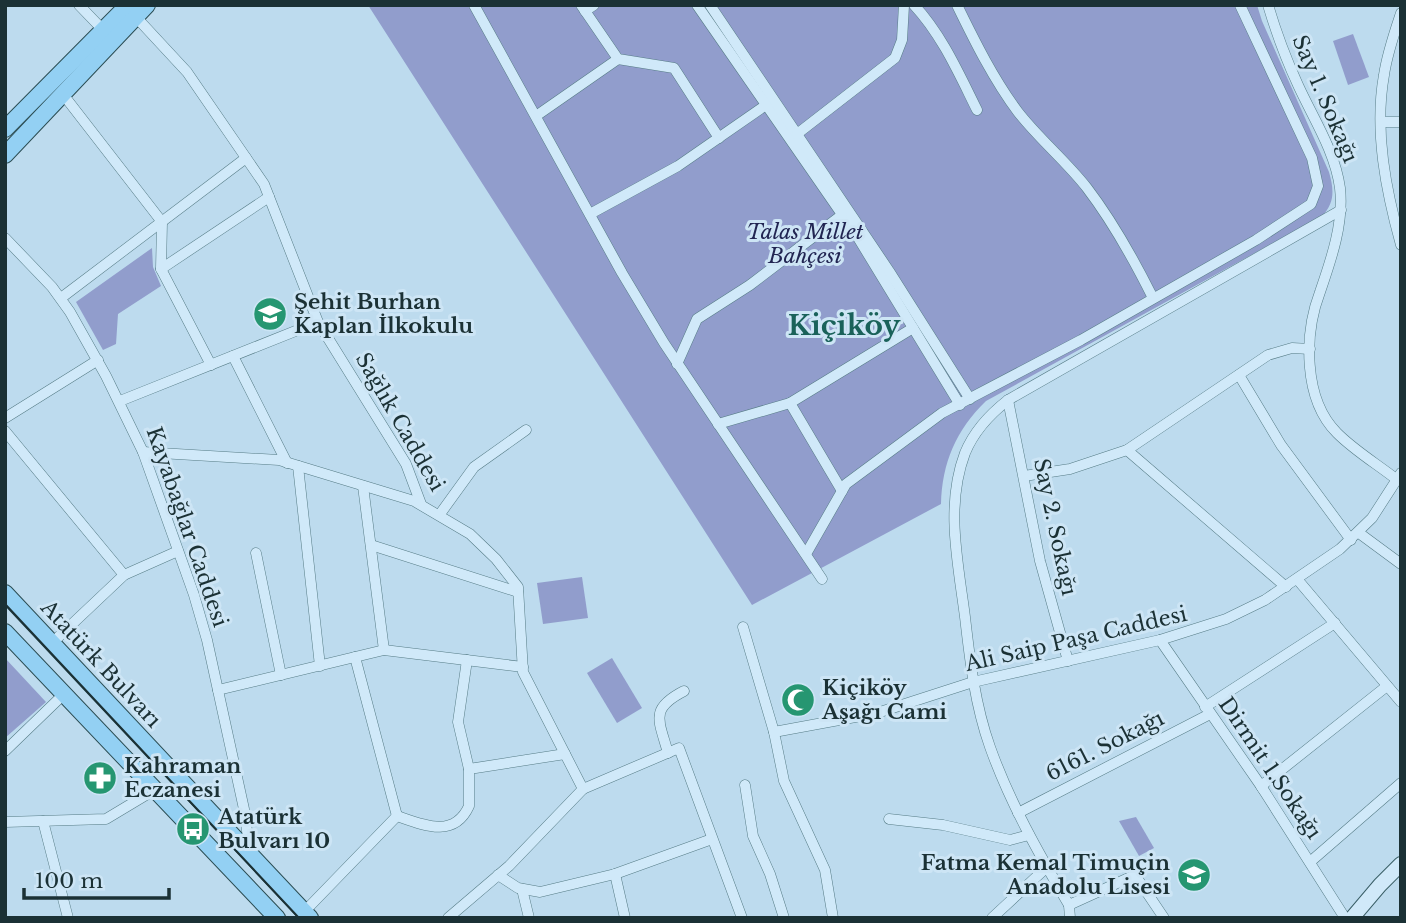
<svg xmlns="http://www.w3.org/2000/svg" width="1406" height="923" viewBox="0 0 1406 923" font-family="'Libre Baskerville',serif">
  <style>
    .green { fill: #919dcc }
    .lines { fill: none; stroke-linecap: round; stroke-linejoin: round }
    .minor-casing { stroke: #567c86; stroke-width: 11 }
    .secondary-casing { stroke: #3a5f67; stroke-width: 16 }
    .primary-casing { stroke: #2b4d53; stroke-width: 18 }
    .minor { stroke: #d0e9f9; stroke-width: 10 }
    .secondary { stroke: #d0e9f9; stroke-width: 14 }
    .primary { stroke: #93d0f3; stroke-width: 16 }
    .tram { stroke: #1b3135; stroke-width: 2 }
    .labels { text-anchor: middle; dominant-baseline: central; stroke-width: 6; stroke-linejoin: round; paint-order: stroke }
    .street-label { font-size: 21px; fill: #1b3135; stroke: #cde5f5 }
    .park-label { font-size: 21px; font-style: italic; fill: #212552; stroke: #cde5f5 }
    .poi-label { font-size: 21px; font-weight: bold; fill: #1b3135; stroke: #cde5f5; text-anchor: start }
    .district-label { font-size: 28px; font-weight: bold; fill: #1a625a; stroke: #cde5f5 }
  </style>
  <rect width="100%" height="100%" fill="#bddbee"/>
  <g class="green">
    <path d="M368,5H1257L1262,21L1329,172C1334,189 1335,203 1322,216L986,401C956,430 942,463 941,504L752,605Z"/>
    <polygon points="1353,34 1369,77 1348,85 1333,41"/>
    <polygon points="152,248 153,267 161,286 118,314 116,344 103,350 76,302"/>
    <polygon points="582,577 588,618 543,624 537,583"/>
    <polygon points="5,658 46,702 5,738"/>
    <polygon points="612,658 642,708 617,723 587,673"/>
    <polygon points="1136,817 1154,848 1139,856 1119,821"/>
  </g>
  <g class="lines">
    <g class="minor-casing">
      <g id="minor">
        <polyline points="79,5 104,31"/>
        <polyline points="474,5 622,273 664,343 822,579"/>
        <polyline points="581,5 618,59 674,68 719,138"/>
        <polyline points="697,5 857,236 960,405"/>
        <polyline points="710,5 889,271 970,399"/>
        <path d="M914,5C942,35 959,74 977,110"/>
        <path d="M957,5C975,42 994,80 1018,112C1039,139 1066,161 1087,188C1113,222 1134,260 1153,298"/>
        <path d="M1268,5C1276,32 1286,59 1298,85C1313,118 1335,151 1340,188C1344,223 1331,260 1320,292C1304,334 1303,399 1337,433C1355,451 1377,464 1396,479"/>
        <polyline points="585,11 594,5"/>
        <path d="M1401,13C1394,34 1387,54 1384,75C1374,131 1386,191 1401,245"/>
        <polyline points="136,17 187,72 264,184 318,322 406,464 421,504"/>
        <polyline points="62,93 162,222 161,269 211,365"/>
        <polyline points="536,116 618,59"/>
        <polyline points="1381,122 1401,122"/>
        <polyline points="797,134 895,58 902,40 904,5"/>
        <polyline points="590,214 678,166 766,105"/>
        <polyline points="5,238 52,287 70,312 106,376 143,452 194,595 207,640 244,809 250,852"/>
        <polyline points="161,269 269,197"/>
        <polyline points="61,298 246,158"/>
        <polyline points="233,356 287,463"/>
        <polyline points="677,364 697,319 750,285 842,215"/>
        <polyline points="1239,375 1281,445 1351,540"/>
        <polyline points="1008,400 1040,561 1068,661"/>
        <polyline points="120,401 318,322"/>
        <polyline points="5,418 98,360"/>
        <polyline points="718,424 790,403"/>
        <polyline points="5,431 124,575"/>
        <polyline points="1127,450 1286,587"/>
        <polyline points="143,452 279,460 414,501 470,534 496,559 518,587 523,672 583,789"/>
        <polyline points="298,466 320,666"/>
        <polyline points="1024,476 1070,469 1127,450 1268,355 1292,348 1310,349"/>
        <polyline points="363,486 384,650"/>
        <polyline points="842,491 790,403 913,328"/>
        <polyline points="440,514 474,467 526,430"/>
        <polyline points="1359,533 1401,564"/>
        <polyline points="371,545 518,592"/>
        <polyline points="256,553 281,675"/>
        <polyline points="806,554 846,484 942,413 1081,340 1256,240 1311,204 1318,186 1312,158 1240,5"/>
        <polyline points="1297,579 1401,702"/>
        <polyline points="743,627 774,732"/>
        <polyline points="1160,640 1261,786 1345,918"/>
        <polyline points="52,643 124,575 178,551"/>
        <polyline points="355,657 397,816"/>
        <polyline points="218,690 384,650 523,667"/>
        <polyline points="1205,707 1335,623"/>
        <polyline points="5,751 65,693"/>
        <path d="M668,753C659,720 649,709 684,691"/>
        <polyline points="469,769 565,754"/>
        <polyline points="745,785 753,836 770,874 784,918"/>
        <polyline points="1263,789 1261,786 1387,686"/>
        <polyline points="1018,813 1210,714"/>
        <path d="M397,816C423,825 454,839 469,806V769L458,722L467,660"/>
        <polyline points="889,819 943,825 1010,840 1029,835"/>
        <polyline points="43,821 68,918"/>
        <polyline points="5,822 106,819 156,789"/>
        <polyline points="1310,862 1401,783"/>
        <polyline points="615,874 625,918"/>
        <polyline points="498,875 518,888 540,892 615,874 712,839"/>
        <polyline points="522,889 529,918"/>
        <polyline points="1069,905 1070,918"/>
        <polyline points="304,912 397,816"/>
        <polyline points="448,918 509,866 583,789 679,748 742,918"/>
        <polyline points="833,918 825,870 784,781 774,732 877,713 973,682 1160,640 1226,619 1265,600 1340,549 1372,518 1401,473"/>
        <polyline points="992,918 1047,867"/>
        <path d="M1164,918L1135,875L1069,905C1039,854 1010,803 990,747C975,705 970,661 965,617C958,562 945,506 965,453C974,431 990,414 1008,400L1341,210"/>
      </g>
    </g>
    <g class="secondary-casing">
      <polyline id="secondary" points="1352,918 1380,885 1401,864"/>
    </g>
    <g class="primary-casing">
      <g id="primary">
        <polyline points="5,129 128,5"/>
        <polyline points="5,155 147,5"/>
        <polyline points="5,593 310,918"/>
        <polyline points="5,632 277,918"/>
      </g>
    </g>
    <use href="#minor" class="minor"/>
    <use href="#secondary" class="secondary"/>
    <use href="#primary" class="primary"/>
    <polyline class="tram" points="5,604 299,918"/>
  </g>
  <defs>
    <g id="school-disc" transform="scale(1.75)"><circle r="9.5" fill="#269671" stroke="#cde5f5"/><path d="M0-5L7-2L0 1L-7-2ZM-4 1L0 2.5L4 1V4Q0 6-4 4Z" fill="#fff"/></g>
    <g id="mosque-disc" transform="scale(1.75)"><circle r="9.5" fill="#269671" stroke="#cde5f5"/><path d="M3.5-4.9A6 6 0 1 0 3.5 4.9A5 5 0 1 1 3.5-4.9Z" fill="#fff"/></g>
    <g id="pharmacy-disc" transform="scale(1.75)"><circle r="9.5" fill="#269671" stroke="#cde5f5"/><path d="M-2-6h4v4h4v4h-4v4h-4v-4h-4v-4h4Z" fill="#fff"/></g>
    <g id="bus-disc" transform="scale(1.75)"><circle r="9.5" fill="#269671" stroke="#cde5f5"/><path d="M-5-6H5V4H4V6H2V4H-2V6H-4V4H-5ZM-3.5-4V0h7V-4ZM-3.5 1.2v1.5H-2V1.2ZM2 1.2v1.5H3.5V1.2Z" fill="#fff"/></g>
  </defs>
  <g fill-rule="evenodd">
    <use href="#school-disc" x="270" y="314"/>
    <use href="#mosque-disc" x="798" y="700"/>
    <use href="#pharmacy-disc" x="100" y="778"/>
    <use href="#bus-disc" x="193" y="829"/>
    <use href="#school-disc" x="1194" y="875"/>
  </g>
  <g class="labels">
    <g class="street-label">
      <text transform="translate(1325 99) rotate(67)">Say 1. Sokağı</text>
      <text transform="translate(400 422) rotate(60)">Sağlık Caddesi</text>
      <text transform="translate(187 527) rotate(71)">Kayabağlar Caddesi</text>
      <text transform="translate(1055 527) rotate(78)">Say 2. Sokağı</text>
      <text transform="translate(1076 639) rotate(-13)">Ali Saip Paşa Caddesi</text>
      <text transform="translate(101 664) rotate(47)">Atatürk Bulvarı</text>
      <text transform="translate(1105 746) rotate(-27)">6161. Sokağı</text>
      <text transform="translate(1270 768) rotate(56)">Dirmit 1.Sokağı</text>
    </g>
    <g class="park-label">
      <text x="805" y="232">Talas Millet<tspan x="805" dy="24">Bahçesi</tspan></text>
    </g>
    <g class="poi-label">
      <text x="294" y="302">Şehit Burhan<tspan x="294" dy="24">Kaplan İlkokulu</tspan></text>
      <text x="822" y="688">Kiçiköy<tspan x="822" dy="24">Aşağı Cami</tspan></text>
      <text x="124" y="766">Kahraman<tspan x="124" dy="24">Eczanesi</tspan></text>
      <text x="218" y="817">Atatürk<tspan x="218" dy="24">Bulvarı 10</tspan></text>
      <text x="1170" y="863" text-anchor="end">Fatma Kemal Timuçin<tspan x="1170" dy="24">Anadolu Lisesi</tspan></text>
    </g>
    <g class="district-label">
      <text x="844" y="325">Kiçiköy</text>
    </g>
  </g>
  <rect width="1406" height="923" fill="none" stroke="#1b3135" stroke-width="14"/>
  <path d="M24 888v10h145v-10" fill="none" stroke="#1b3135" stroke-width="3.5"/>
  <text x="35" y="888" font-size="21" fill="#1b3135" stroke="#cde5f5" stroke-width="5" paint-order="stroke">100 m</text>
</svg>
